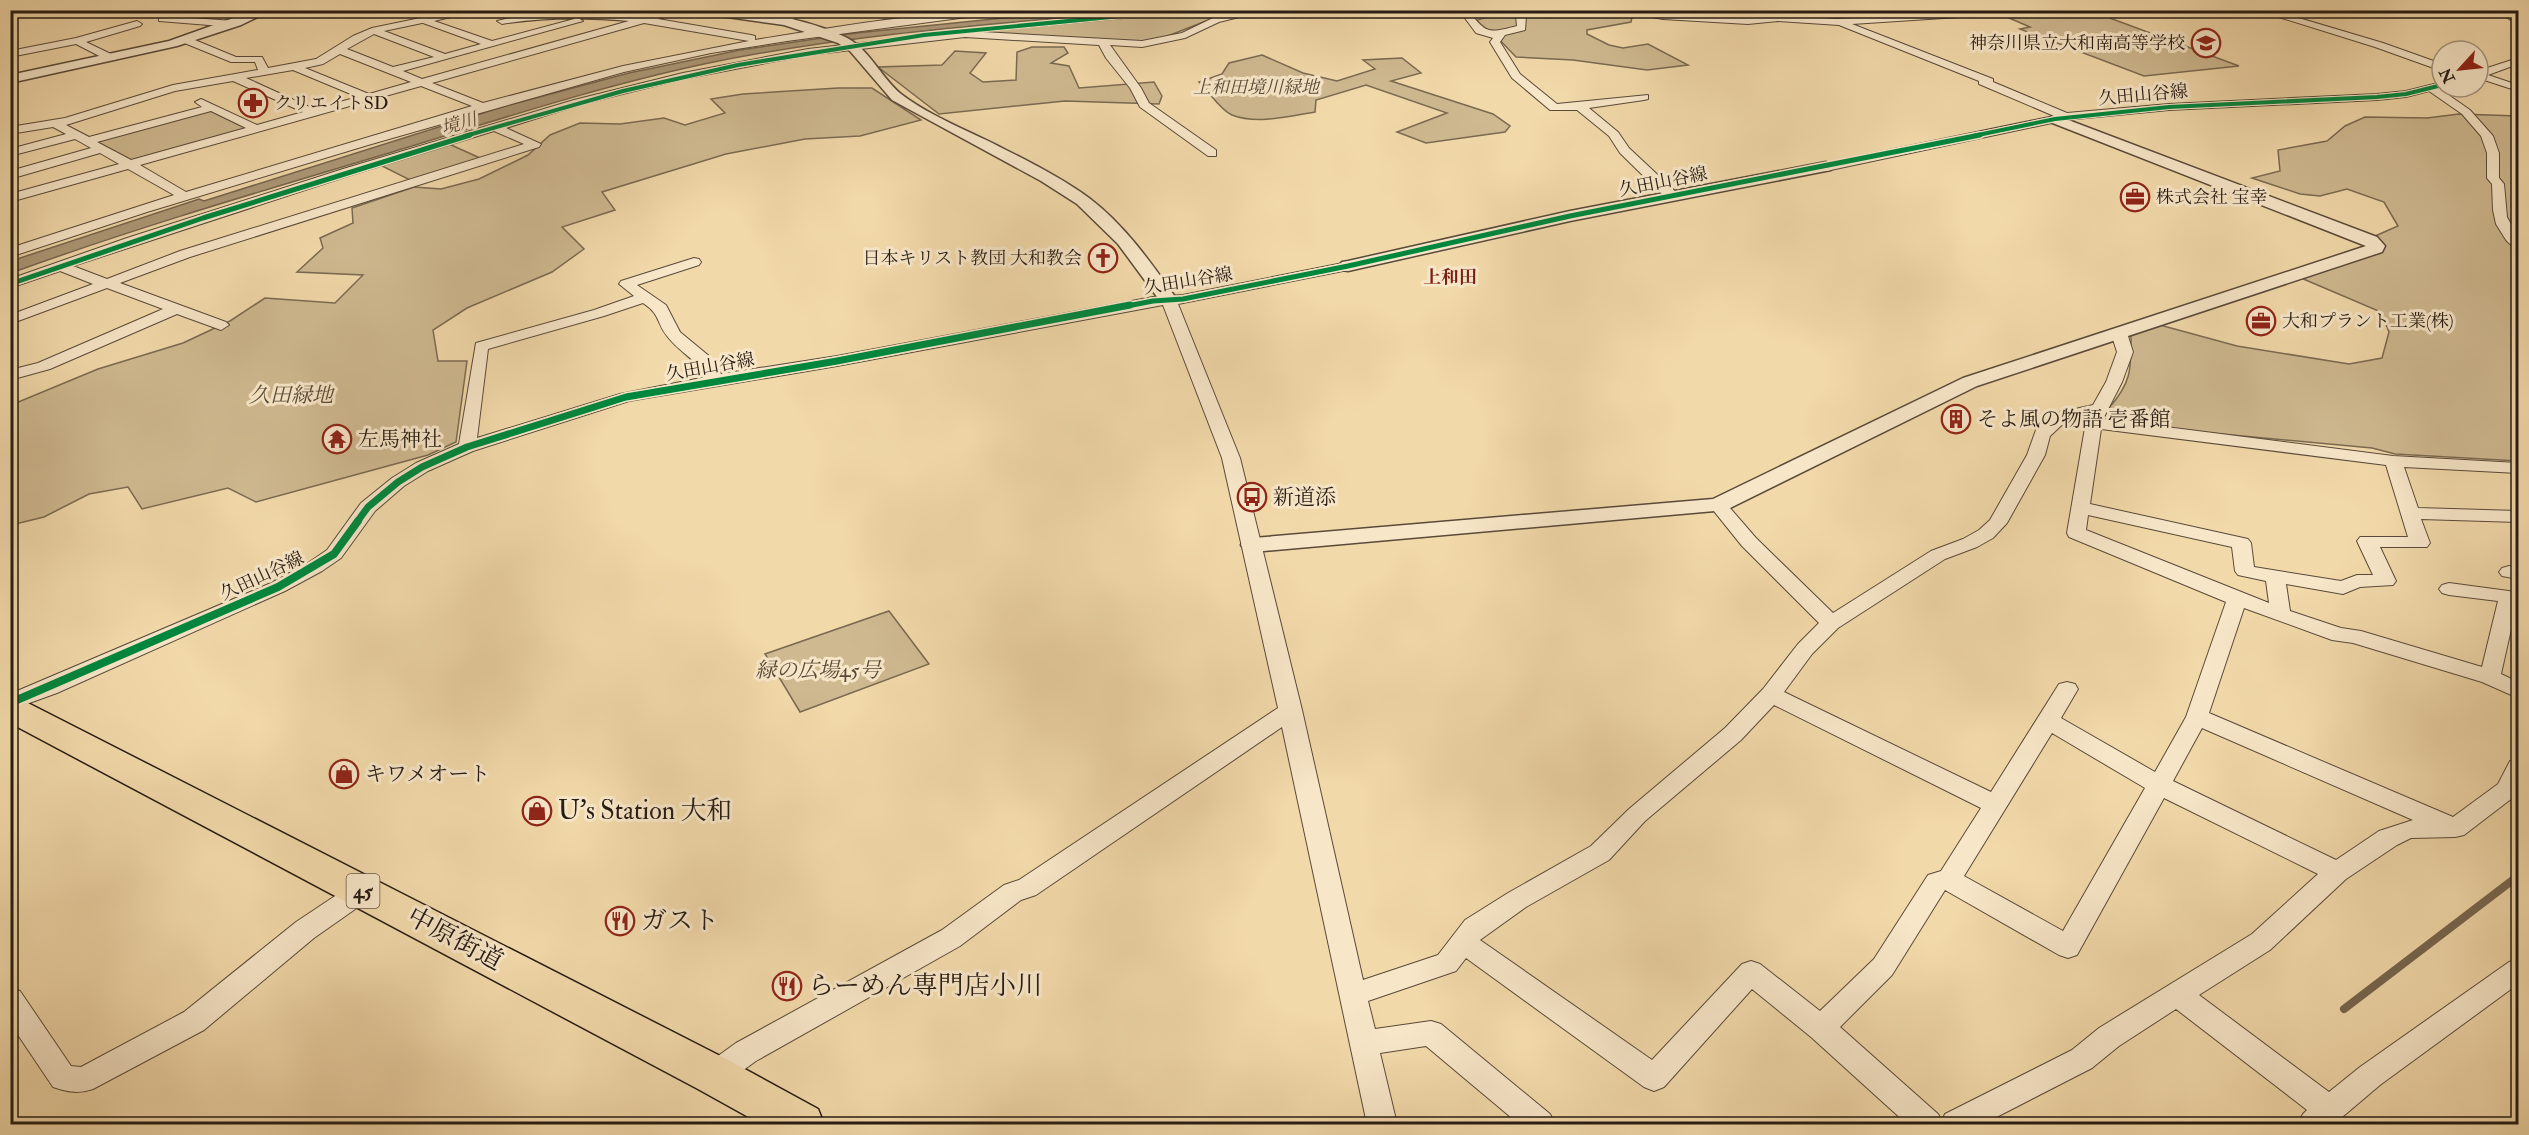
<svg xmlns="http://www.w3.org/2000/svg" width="2529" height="1135" viewBox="0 0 2529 1135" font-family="'IM FELL Double Pica','Noto Serif JP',serif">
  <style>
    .green { fill: #cfb990; stroke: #7a6a52; stroke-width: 1.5 }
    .water { fill: #ad9877; stroke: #77664f; stroke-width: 1.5 }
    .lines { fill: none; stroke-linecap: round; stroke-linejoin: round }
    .stream { stroke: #77664f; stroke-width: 8 }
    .minor-casing { stroke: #594a39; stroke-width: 2 }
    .tertiary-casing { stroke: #594a39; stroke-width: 3 }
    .primary-casing { stroke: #261b13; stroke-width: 3 }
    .minor { fill: #f7e6c8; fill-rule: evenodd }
    .tertiary { fill: #f7e6c8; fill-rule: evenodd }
    .primary { fill: #f2d9aa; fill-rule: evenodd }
    .cycleway-far3-casing { stroke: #f7e6c8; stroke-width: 6 }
    .cycleway-far2-casing { stroke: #f7e6c8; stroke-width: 8 }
    .cycleway-far1-casing { stroke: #f7e6c8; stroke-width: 10 }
    .cycleway-casing { stroke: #f7e6c8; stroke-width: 12 }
    .cycleway-far3 { stroke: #00873e; stroke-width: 4 }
    .cycleway-far2 { stroke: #00873e; stroke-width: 5 }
    .cycleway-far1 { stroke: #00873e; stroke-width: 7 }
    .cycleway { stroke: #00873e; stroke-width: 8 }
    .labels { text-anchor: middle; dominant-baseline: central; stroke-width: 6; stroke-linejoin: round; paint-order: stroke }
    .far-poi-label { font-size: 18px; fill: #261b13; stroke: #f7e6c8; text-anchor: start }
    .far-park-label { font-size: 18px; font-style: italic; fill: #594a38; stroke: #f7e6c8 }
    .far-street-label { font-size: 18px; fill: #261b13; stroke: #f7e6c8 }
    .far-water-label { font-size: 18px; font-style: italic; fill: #5c4d3b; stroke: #f7e6c8 }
    .far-neighbourhood-label { font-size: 18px; font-weight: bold; fill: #7a1f14; stroke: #f7e6c8 }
    .shield { fill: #f7e6c8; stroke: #655849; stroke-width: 1.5 }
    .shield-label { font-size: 20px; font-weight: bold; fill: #261b13 }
    .park-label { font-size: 21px; font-style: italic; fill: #594a38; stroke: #f7e6c8 }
    .poi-label { font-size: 21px; fill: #261b13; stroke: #f7e6c8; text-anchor: start }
    .near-poi-label { font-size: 26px; fill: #261b13; stroke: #f7e6c8; text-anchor: start }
    .near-street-label { font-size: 26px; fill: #261b13; stroke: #f7e6c8 }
  </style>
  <rect width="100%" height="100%" fill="#f2d9aa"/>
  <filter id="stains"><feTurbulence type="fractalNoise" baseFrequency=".00333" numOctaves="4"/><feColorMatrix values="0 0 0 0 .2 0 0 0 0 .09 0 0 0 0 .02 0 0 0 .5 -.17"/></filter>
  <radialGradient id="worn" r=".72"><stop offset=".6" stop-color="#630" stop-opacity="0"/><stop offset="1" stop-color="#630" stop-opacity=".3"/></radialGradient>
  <g class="green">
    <polygon points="1202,11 1254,11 1206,21 1160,39 1141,42 1101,41 974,32"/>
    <path d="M1570,11H1601L1632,17L1631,22L1587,30V34L1609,45L1623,48L1648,44L1688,65L1647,70L1573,60L1516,57L1495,35L1474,21C1485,18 1496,14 1507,13C1528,12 1550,25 1570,11Z"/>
    <polygon points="1993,11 2091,11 2239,66 2144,76 2020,29 2030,27"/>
    <polygon points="1032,47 1064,47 1068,53 1051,63 1069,66 1079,88 1154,82 1162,96 1159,104 1065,101 939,114 878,67 942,65 955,51 986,53 970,73 983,82 1016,80 1017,52"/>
    <path d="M1262,55L1303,73L1337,81L1375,69L1363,60L1402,58L1421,73L1391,81L1493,114L1510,126L1505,132L1426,143L1397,132L1447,113L1366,85L1316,100L1315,112C1290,116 1257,125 1232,115C1219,109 1209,91 1199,82L1222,74L1229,63Z"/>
    <polygon points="838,88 872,88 921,120 860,136 805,139 726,154 602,192 615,210 562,227 584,249 552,272 467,308 433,330 438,361 467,361 456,442 428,455 256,502 228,488 142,509 128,487 89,494 44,517 11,525 11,405 98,369 183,343 230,321 265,298 335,303 363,275 297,272 323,248 320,238 353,223 352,208 414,187 441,189 479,179 528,155 550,135 580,123 620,124 664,118 685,125 725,113 711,99 743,94"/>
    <polygon points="209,110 248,129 128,162 91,142"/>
    <path d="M2459,114L2518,116V461L2395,454L2372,448L2113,424L2109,408C2132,382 2131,369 2131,335L2160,325L2237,346L2349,364L2382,358L2389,332L2381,312L2301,278L2380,252L2373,237L2398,226L2384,202L2347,189L2320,196L2300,194L2252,178L2280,171L2278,150L2327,141L2345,126L2365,117L2427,118Z"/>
    <polygon points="449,144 480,158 412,181 380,165"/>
    <polygon points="889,611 929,664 800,712 765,654"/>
  </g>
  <path class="water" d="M1073,11H1139C994,24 847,34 704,64C597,87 494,121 389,153C262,191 135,228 11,273V261L199,199L204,201L502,107L629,73L740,50L856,33Z"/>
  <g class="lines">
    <polyline class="stream" points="2344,1009 2518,876"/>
    <g class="minor-casing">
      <g id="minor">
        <path d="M459,10H480L434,21L492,41L578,18L583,21L403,71L422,79L629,21C586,17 545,17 502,24L497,21L531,13H594L643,18L669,10H685L658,19L751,35L755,36V40C842,26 932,10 1020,10L787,41L711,53L624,72L368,145L147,212L10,257V248L174,195L128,169L10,202V194L119,164L100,153L10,179V171L91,148L75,139L10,156V149L66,134L53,127L10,134V127L65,118L173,85L258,70L255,62H231L182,42V38H190L236,57H262L268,68L316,59L353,36L372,28ZM422,23H423L481,44L445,54L384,31ZM644,23L749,41L623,66L483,103L432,83ZM374,34L434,57L393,67L347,49ZM340,54L411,82L369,94L305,68L323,64ZM293,70L358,97L314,109L246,78ZM233,81L303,112L257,125L201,99L195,102L202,107L89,137L66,125L175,91ZM421,86L472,106L186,192L140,165ZM211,111L246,128L131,160L97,142Z"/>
        <polygon points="800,10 806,13 784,23 776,21"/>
        <path d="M1248,10H1268L1219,22L1185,38L1142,47L1110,45L1141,88L1149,103L1216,150V156H1208L1140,107L1130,88L1106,58L1099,45L965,37L808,55L683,79L582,104L506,128L541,144L539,147L190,257L120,283L226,322L229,325L221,330L177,314L50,369L10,380V370L38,363L163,309L107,288L10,324V315L93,284L60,271L10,288V279L127,238L343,169L574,100L683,73L808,49L965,31L1142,41L1182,33L1213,18ZM494,131L524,144L180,251L107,279L73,266L351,175Z"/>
        <path d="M1459,10H1468C1487,35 1489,33 1517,26L1516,16L1513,10H1522L1526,16L1525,30L1505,35L1500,42L1520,74L1557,104L1648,95V99L1644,100L1589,108L1618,132L1629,148L1677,193L1678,196L1677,199H1667L1620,153L1609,136L1577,110H1550L1512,78L1490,42L1493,38L1476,33Z"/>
        <polygon points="1614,10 1748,18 1778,15 1837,19 1979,10 1959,17 1852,24 1993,79 1993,82 2067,113 2169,104 2377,94 2406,91 2442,82 2442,87 2446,87 2440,89 2470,110 2493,136 2499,153 2499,178 2504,184 2507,217 2518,237 2518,248 2513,247 2506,240 2496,224 2493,210 2492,184 2487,178 2487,153 2481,136 2462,114 2429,91 2406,97 2377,100 2169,110 2066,120 1826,171 1822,170 1820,167 1822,164 2054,116 1979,84 1979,81 1839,25 1778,21 1748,24 1663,19"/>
        <polygon points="2256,10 2272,10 2383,43 2442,64 2442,71 2375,47"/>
        <polygon points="2496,10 2507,10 2518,18 2518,25"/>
        <polygon points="162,16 234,21 239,24 234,27 159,21 159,17"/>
        <polygon points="137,21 142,24 140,26 86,42 115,56 115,60 107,60 76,44 10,57 10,51 76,38"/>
        <polygon points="2518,58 2518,64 2488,75 2518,85 2518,91 2478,78 2478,71"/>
        <path d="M694,258L699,259L701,262L699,265L637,285L666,305L680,332L709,356L721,374L837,356L1153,297L1183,295L1348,262L1353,263L1355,266L1353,269L1178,304L1240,458L1302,710L1363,980L1438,955L1465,920L1508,893L1591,846L1629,809L1725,728L1763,689L1798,644L1819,623L1742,546L1709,505L1712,501H1724L1756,538L1833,613L1931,551L1963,539L1979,530L1990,520L2027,455L2036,430L2053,414L2093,405L2106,382L2117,352L2111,333L2119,328L2127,333L2133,352L2122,382L2103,419L2393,456L2518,463V473L2404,467L2418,508L2518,511V522L2421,519L2430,543L2427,547H2380L2396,581L2393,585L2360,587L2343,594L2286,584L2290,611L2341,628L2361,631L2482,667L2498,601L2449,595L2442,593L2439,589L2442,585L2449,583L2516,592L2518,598L2501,674L2518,682V698L2482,682L2353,643L2332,640L2244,608L2209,713L2453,817L2498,784L2510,761L2518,759V790L2515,796L2464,835L2455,837L2411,838L2397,845L2346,879L2270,950L2199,995L2329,1092L2360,1067L2509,962L2518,959V984L2380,1085L2334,1124H2298L2303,1114L2307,1110L2176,1009L2119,1046L2092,1068L1983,1124H1907L1811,1037L1752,989L1664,1087L1654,1091L1644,1087L1466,958L1456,971L1368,1001L1375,1029L1431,1021L1441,1024L1550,1114L1555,1124H1519L1426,1046L1380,1053L1397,1124H1367L1282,727L1036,895L1021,900L960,946L756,1061L724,1084L714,1088L704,1084L700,1075L704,1066L736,1043L942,930L1004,885L1019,880L1278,708L1222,458L1163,305L837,366L629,401L473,451L428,471L404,486L375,511L341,558L322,571L285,591L57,693L10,710V694L271,583L308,563L327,550L361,503L392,478L416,463L459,444L476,343L594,310L634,296L619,284L621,281ZM643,303C661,315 656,322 667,336C680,353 693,356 706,377L620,394L477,438L488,349L604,316ZM2087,416L2067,533L2069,537L2226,602L2186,717L2155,772L2061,718L2078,689L2075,684L2067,682L2059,684L1991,792L1784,692L1812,654L1838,628L1945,559L1977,547L1993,538L2007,523L2045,455L2050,436L2065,422ZM2101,429L2386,465L2408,537H2360L2357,541L2373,575H2357L2341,581L2254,567L2251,543L2248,539L2090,504ZM2088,515L2232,547L2235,571L2238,575L2266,581L2269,603L2086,530ZM1774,705L1981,808L1941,871L1928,875L1874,959L1820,1011L1760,964L1751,961L1742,964L1652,1060L1480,940L1526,907L1609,860L1645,821L1741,740ZM2202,728L2413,820L2379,831L2336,860L2173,781ZM2052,733L2145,788L2063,931L1964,876ZM2164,798L2318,874L2252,934L2099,1028L2072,1050L1945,1114L1942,1121L1938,1114L1840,1027L1892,975L1945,890L2059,955L2068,958L2077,955Z"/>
        <polygon points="2509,566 2518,567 2518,579 2502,576 2499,572 2502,568"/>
        <path d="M362,881L371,884L375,891L371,898L314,938L204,1030L93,1089C79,1094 67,1092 53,1087L10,1023V987L20,991L71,1066L81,1067L184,1012L296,922L353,884Z"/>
      </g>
    </g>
    <g class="tertiary-casing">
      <g id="tertiary">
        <polygon points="256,10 272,10 241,25 177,46 10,83 10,75 169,41"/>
        <path d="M701,10C749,10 799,16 843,36C869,47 880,77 901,94C931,117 972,132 1006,150C1034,164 1063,179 1089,198C1125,225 1152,264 1178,301L1175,305H1163L1118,244L1077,204L1041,181L892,100L850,51L838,43L784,25L706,14Z"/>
        <polygon points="2055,115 2377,237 2385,246 2382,252 1977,386 1726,510 1253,552 1245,550 1241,545 1245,540 1253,538 1713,499 1963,378 2366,246 2050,122 2048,119"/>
        <polygon points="1826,162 1834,167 1831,170 1570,221 1348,271 1342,270 1339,266 1342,262 1348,261 1570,211"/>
      </g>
    </g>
    <g class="primary-casing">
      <polygon id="primary" points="10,696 22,700 730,1061 818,1109 824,1124 761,1124 698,1089 10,723"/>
    </g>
    <use href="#minor" class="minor"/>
    <use href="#tertiary" class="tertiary"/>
    <use href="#primary" class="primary"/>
    <g class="cycleway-far3-casing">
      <g id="cycleway-far3">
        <polyline points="465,136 623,91 738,65 924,35 1183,10"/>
        <polyline points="1973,136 2055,119 2169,107 2377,97 2406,94 2442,85"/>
      </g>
    </g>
    <g class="cycleway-far2-casing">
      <g id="cycleway-far2">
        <polyline points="10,284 203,218 470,135"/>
        <polyline points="1122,307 1153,301 1183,299 1348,266 1570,216 1980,135"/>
      </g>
    </g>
    <g class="cycleway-far1-casing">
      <polyline id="cycleway-far1" points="357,522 368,507 398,482 422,467 467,447 626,397 837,361 1130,305"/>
    </g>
    <g class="cycleway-casing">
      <polyline id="cycleway" points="10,703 278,587 334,554 358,521"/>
    </g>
    <use href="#cycleway-far3" class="cycleway-far3"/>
    <use href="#cycleway-far2" class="cycleway-far2"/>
    <use href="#cycleway-far1" class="cycleway-far1"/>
    <use href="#cycleway" class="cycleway"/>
  </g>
  <defs>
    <g id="school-ring" transform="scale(1.5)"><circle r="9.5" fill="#f7e6c8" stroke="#8f2418" stroke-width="1.5"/><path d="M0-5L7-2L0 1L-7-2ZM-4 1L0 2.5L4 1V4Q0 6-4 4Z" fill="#8f2418"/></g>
    <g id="pharmacy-ring" transform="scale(1.5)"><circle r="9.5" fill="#f7e6c8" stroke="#8f2418" stroke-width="1.5"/><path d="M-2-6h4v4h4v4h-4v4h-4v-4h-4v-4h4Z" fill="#8f2418"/></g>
    <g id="office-ring" transform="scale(1.5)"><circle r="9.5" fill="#f7e6c8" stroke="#8f2418" stroke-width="1.5"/><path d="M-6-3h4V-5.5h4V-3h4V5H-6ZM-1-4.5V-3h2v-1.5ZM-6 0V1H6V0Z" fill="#8f2418"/></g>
    <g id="church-ring" transform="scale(1.5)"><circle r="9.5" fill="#f7e6c8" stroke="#8f2418" stroke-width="1.5"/><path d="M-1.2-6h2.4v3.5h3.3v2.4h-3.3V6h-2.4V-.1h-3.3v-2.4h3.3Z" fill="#8f2418"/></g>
    <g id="building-ring" transform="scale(1.5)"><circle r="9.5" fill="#f7e6c8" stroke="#8f2418" stroke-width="1.5"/><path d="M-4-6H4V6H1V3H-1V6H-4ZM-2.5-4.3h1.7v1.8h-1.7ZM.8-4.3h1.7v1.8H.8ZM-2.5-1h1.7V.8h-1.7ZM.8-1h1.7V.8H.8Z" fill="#8f2418"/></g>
    <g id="temple-ring" transform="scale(1.5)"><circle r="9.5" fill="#f7e6c8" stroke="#8f2418" stroke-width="1.5"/><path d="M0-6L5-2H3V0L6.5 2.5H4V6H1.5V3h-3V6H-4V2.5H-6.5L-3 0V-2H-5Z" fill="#8f2418"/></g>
    <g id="bus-ring" transform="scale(1.5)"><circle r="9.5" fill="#f7e6c8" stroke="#8f2418" stroke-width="1.5"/><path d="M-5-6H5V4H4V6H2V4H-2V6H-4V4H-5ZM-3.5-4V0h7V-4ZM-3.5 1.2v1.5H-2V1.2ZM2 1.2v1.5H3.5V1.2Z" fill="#8f2418"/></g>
    <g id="shop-ring" transform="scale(1.5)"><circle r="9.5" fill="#f7e6c8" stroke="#8f2418" stroke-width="1.5"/><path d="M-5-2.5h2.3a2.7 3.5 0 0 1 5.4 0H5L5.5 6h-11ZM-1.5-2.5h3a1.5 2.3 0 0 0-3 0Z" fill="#8f2418"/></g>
    <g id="restaurant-ring" transform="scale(1.5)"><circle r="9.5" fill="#f7e6c8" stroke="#8f2418" stroke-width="1.5"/><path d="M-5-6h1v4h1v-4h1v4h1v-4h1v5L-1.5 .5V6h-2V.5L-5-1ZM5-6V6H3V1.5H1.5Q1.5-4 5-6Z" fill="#8f2418"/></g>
  </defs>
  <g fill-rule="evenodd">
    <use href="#school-ring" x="2206" y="43"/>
    <use href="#pharmacy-ring" x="253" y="103"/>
    <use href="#office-ring" x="2135" y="197"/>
    <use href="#church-ring" x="1103" y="258"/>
    <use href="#office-ring" x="2261" y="321"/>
    <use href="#building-ring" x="1956" y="419"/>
    <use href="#temple-ring" x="337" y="439"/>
    <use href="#bus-ring" x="1252" y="497"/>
    <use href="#shop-ring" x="344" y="774"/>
    <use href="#shop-ring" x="537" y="811"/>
    <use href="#restaurant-ring" x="620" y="921"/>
    <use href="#restaurant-ring" x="787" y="986"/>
  </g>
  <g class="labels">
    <g class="far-poi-label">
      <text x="2185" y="43" text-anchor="end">神奈川県立大和南高等学校</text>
      <text x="274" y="103">クリエイトSD</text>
      <text x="2156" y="197">株式会社 宝幸</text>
      <text x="1082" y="258" text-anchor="end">日本キリスト教団 大和教会</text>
      <text x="2282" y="321">大和プラント工業(株)</text>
    </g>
    <g class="far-park-label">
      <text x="1256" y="87">上和田境川緑地</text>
    </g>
    <g class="far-street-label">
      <text transform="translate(2143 95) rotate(-5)">久田山谷線</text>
      <text transform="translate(1663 182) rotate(-11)">久田山谷線</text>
      <text transform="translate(1188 281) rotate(-9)">久田山谷線</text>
      <text transform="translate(710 367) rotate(-10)">久田山谷線</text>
      <text transform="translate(262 576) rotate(-25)">久田山谷線</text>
    </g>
    <g class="far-water-label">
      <text transform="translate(459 124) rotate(-16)">境川</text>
    </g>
    <g class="far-neighbourhood-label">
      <text x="1450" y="277">上和田</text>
    </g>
    <rect class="shield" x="346.5" y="874" width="33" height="34" rx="4.5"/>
    <g class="shield-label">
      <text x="363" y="891">45</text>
    </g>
    <g class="park-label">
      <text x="291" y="395">久田緑地</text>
      <text x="818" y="670">緑の広場45号</text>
    </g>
    <g class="poi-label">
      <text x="1977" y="419">そよ風の物語 壱番館</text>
      <text x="358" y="439">左馬神社</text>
      <text x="1273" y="497">新道添</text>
      <text x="365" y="774">キワメオート</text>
    </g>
    <g class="near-poi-label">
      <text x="558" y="811">U’s Station 大和</text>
      <text x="641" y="921">ガスト</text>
      <text x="808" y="986">らーめん専門店小川</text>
    </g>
    <g class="near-street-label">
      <text transform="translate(455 939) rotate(28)">中原街道</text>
    </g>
  </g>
  <rect width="2529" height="1135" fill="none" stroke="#f2d9aa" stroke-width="36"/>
  <rect x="12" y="12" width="2505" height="1111" fill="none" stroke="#261b13" stroke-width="3"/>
  <rect x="18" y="18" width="2493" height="1099" fill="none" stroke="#261b13" stroke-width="1.5"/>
  <g transform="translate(2460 69) rotate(243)"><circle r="28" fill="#f7e6c8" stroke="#a39580" stroke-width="1.5"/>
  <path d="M0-4.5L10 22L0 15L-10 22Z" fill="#8f2418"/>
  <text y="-9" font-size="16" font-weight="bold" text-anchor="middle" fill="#261b13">N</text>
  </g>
  <rect width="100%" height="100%" filter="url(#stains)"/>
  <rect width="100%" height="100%" fill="url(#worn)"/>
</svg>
